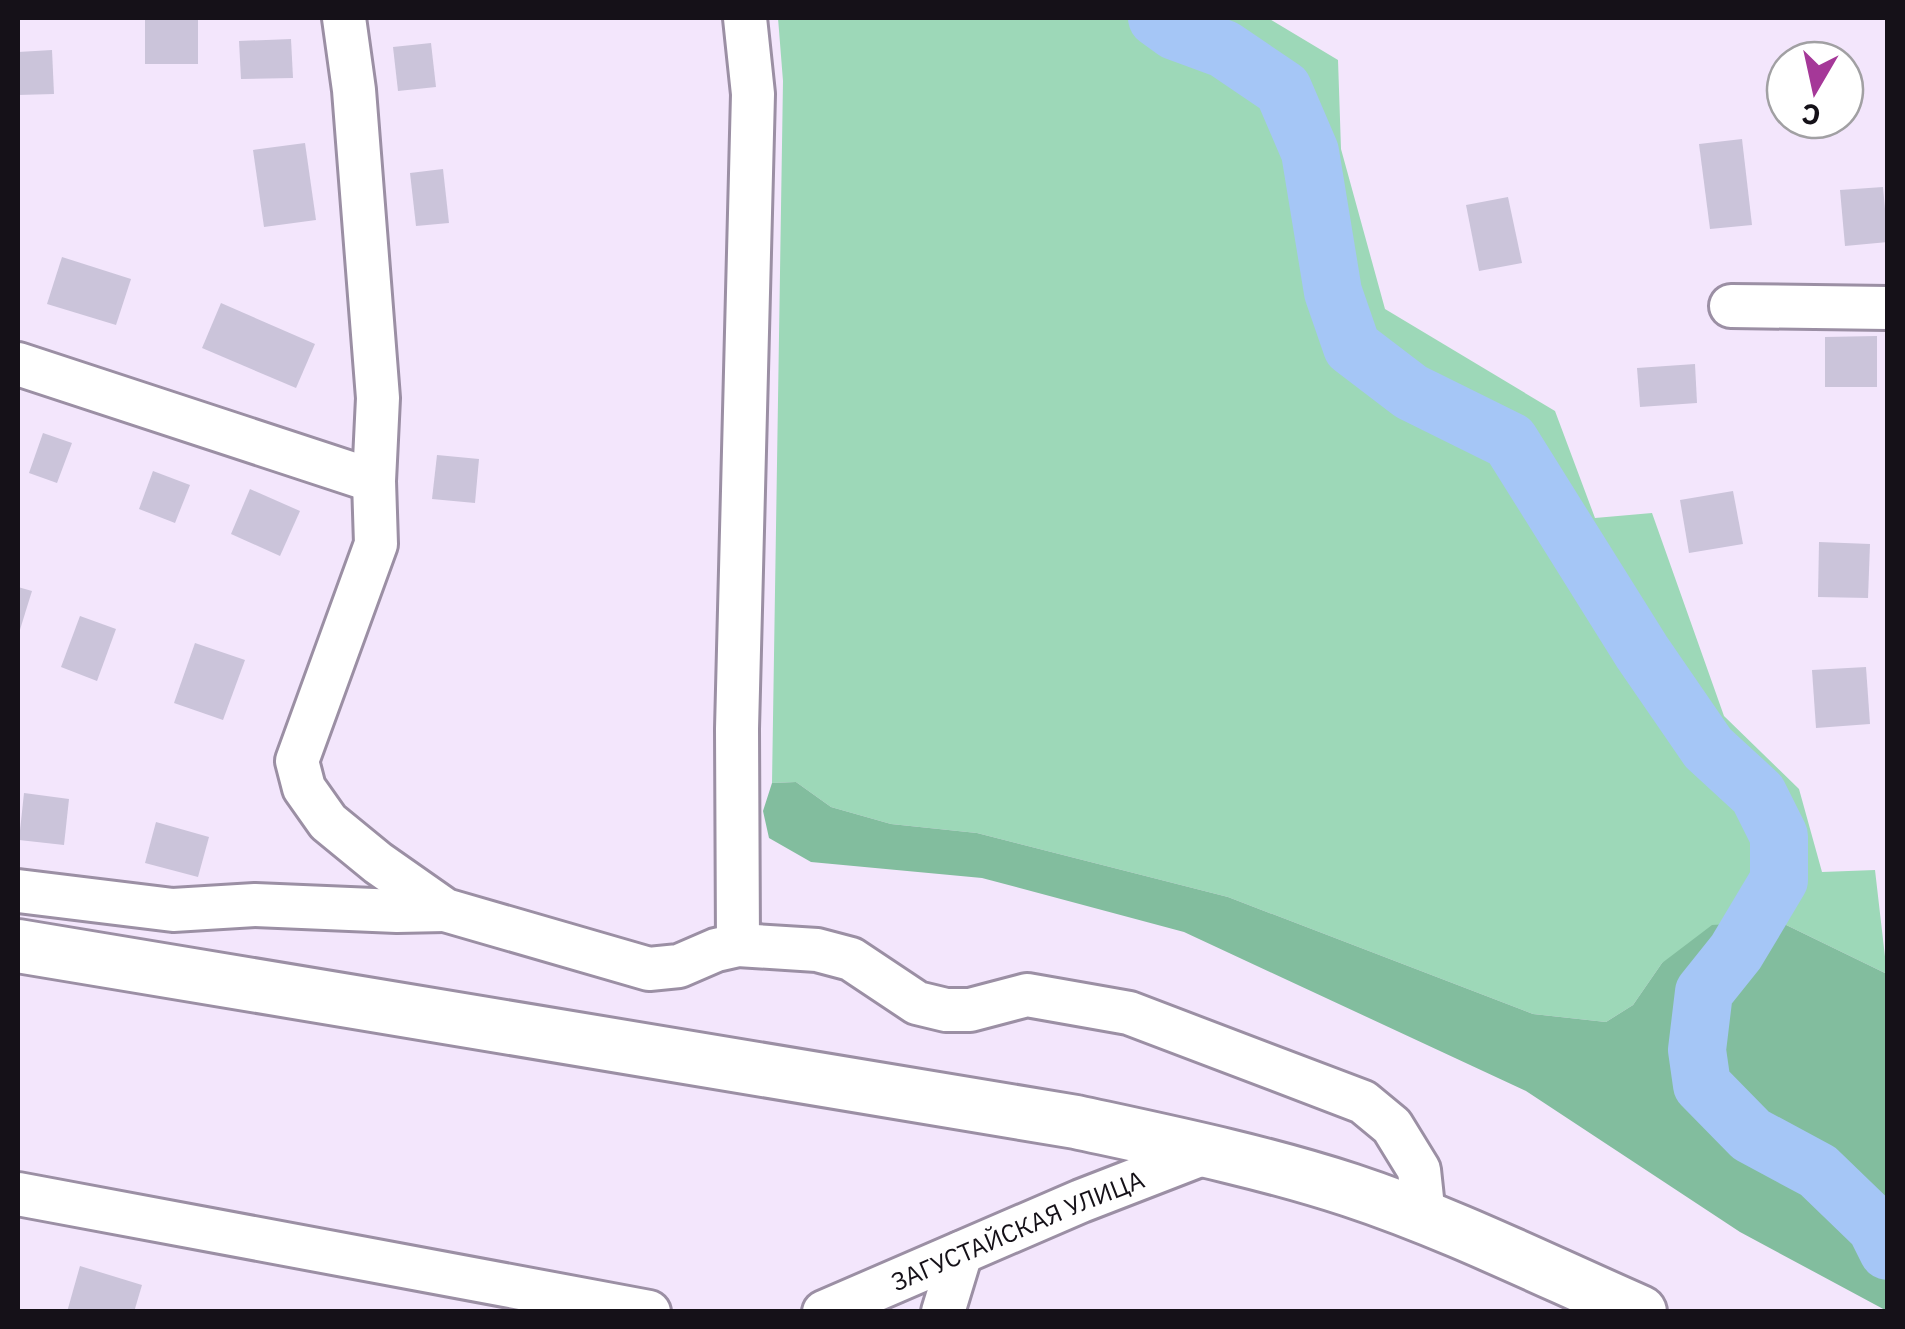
<svg xmlns="http://www.w3.org/2000/svg" width="1905" height="1329" viewBox="0 0 1905 1329" font-family="'IBM Plex Sans',sans-serif">
  <style>
    .green { fill: #9dd8b8 }
    .forest { fill: #82bd9e }
    .lines { fill: none; stroke-linecap: round; stroke-linejoin: round }
    .river { stroke: #a5c6f6; stroke-width: 58 }
    .building { fill: #cbc4da }
    .minor-casing { stroke: #9b8fa4; stroke-width: 48 }
    .major-casing { stroke: #9b8fa4; stroke-width: 58 }
    .minor { stroke: #fff; stroke-width: 42 }
    .major { stroke: #fff; stroke-width: 52 }
    .labels { text-anchor: middle; dominant-baseline: central; stroke-width: 8; stroke-linejoin: round; paint-order: stroke }
    .street-label { font-size: 25px; fill: #151118; stroke: #fff }
  </style>
  <rect width="100%" height="100%" fill="#f3e6fc"/>
  <polygon class="green" points="778,18 1268,18 1338,60 1341,149 1385,309 1555,411 1595,518 1652,513 1724,716 1799,789 1822,872 1875,870 1887,974 1778,921 1662,963 1633,1005 1606,1022 1533,1014 1228,897 977,833 891,824 831,807 796,782 772,783 783,81"/>
  <polygon class="forest" points="796,782 831,807 891,824 977,833 1228,897 1533,1014 1606,1022 1633,1005 1662,963 1712,925 1778,921 1887,974 1887,1311 1740,1232 1526,1091 1184,932 982,878 811,862 769,838 763,811 772,783"/>
  <g class="lines">
    <polyline class="river" points="1157,18 1175,31 1224,49 1283,89 1310,152 1333,292 1352,347 1411,392 1510,441 1642,652 1708,748 1758,794 1779,836 1779,880 1736,952 1704,992 1697,1050 1702,1085 1751,1135 1818,1171 1876,1227 1888,1251"/>
  </g>
  <g class="building">
    <rect x="145" y="18" width="53" height="46"/>
    <polygon points="291,39 293,78 241,79 239,41"/>
    <polygon points="431,43 436,87 398,91 393,47"/>
    <polygon points="52,50 54,94 18,95 18,52"/>
    <polygon points="1742,139 1752,225 1710,229 1699,144"/>
    <polygon points="305,143 316,220 264,227 253,150"/>
    <polygon points="443,169 449,223 416,226 410,173"/>
    <polygon points="1883,187 1888,242 1845,246 1840,190"/>
    <polygon points="1508,197 1522,263 1479,271 1466,205"/>
    <polygon points="62,257 131,279 116,325 47,304"/>
    <polygon points="221,303 315,344 296,388 202,348"/>
    <polygon points="1877,336 1877,387 1825,387 1825,337"/>
    <polygon points="1695,364 1697,403 1640,407 1637,368"/>
    <polygon points="43,433 72,443 57,483 29,473"/>
    <polygon points="437,455 479,459 475,503 432,499"/>
    <polygon points="153,471 190,485 175,523 139,509"/>
    <polygon points="250,489 300,511 280,556 231,534"/>
    <polygon points="1733,491 1743,544 1689,553 1680,500"/>
    <polygon points="1819,542 1870,544 1868,598 1818,597"/>
    <polygon points="18,587 32,591 18,636"/>
    <polygon points="80,616 116,629 97,681 61,667"/>
    <polygon points="195,643 245,660 223,720 174,703"/>
    <polygon points="1866,667 1870,724 1816,728 1812,670"/>
    <polygon points="24,793 69,799 64,845 19,840"/>
    <polygon points="156,822 209,837 198,877 145,863"/>
    <polygon points="80,1266 142,1285 134,1312 67,1312"/>
  </g>
  <g class="lines">
    <g class="minor-casing">
      <g id="minor">
        <polyline points="344,18 354,90 378,398 374,481 376,544 297,761 304,788 328,822 378,863 445,910 649,969 679,966 716,950 738,945 817,950 851,959 917,1003 946,1010 970,1010 1027,995 1129,1013 1363,1102 1392,1126 1419,1170 1424,1217"/>
        <polyline points="1731,306 1888,308"/>
        <polyline points="18,364 374,481"/>
        <polyline points="18,891 173,910 255,905 397,911 445,910"/>
        <polyline points="738,945 737,729 753,94 745,18"/>
        <polyline points="18,1194 649,1312"/>
        <path id="s1" d="M824,1312L1081,1201L1210,1151"/>
        <polyline points="943,1312 961,1253"/>
      </g>
    </g>
    <g class="major-casing">
      <path id="major" d="M18,946L1076,1122C1168,1142 1261,1161 1350,1190C1450,1223 1544,1270 1640,1312"/>
    </g>
    <use href="#minor" class="minor"/>
    <use href="#major" class="major"/>
  </g>
  <g class="labels">
    <g class="street-label">
      <text stroke="none"><textPath href="#s1" startOffset="210">ЗАГУСТАЙСКАЯ УЛИЦА</textPath></text>
    </g>
  </g>
  <rect width="1905" height="1329" fill="none" stroke="#151118" stroke-width="40"/>
  <g transform="translate(1815 90) rotate(189)"><circle r="48" fill="#ffffff" stroke="#a1a0a3" stroke-width="2.5"/>
  <path d="M0-8L18 38L0 25L-18 38Z" fill="#a53898"/>
  <text y="-15" font-size="28" font-weight="bold" text-anchor="middle" fill="#151118">С</text>
  </g>
</svg>
